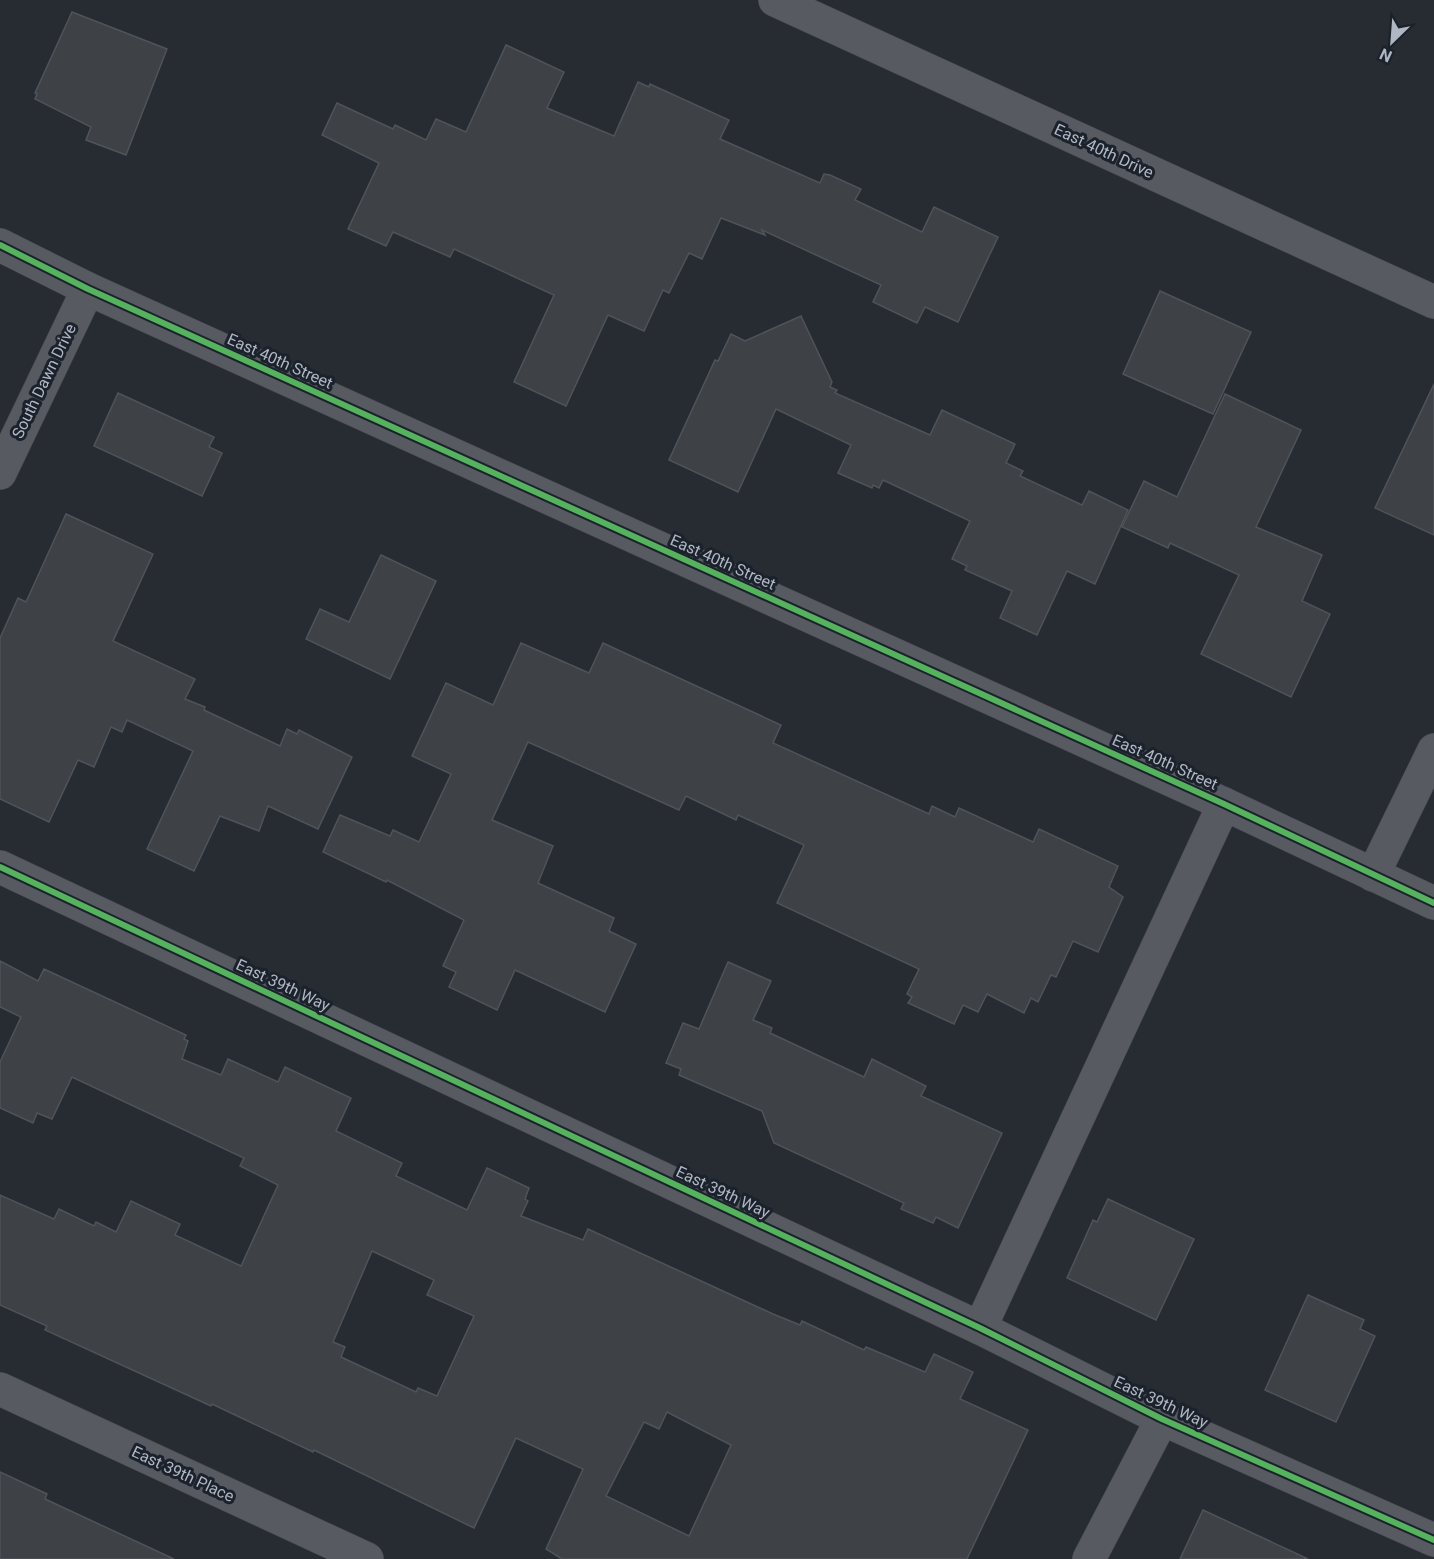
<svg xmlns="http://www.w3.org/2000/svg" width="1434" height="1559" viewBox="0 0 1434 1559" font-family="Roboto,sans-serif">
  <style>
    .building { fill: #3e4247; stroke: #4f535a; stroke-width: 1.5; fill-rule: evenodd }
    .lines { fill: none; stroke-linecap: round; stroke-linejoin: round }
    .minor-casing { stroke: #44484d; stroke-width: 34 }
    .minor { stroke: #575a61; stroke-width: 33 }
    .cycleway-casing { stroke: #1b222c; stroke-width: 10 }
    .cycleway { stroke: #56b35d; stroke-width: 6 }
    .labels { text-anchor: middle; dominant-baseline: central; stroke-width: 6; stroke-linejoin: round; paint-order: stroke }
    .street-label { font-size: 16px; fill: #b0b7c4; stroke: #1b222c }
  </style>
  <rect width="100%" height="100%" fill="#272c32"/>
  <g class="building">
    <polygon points="72,12 167,49 126,155 86,140 91,127 35,99 37,94 35,93"/>
    <polygon points="506,45 564,72 547,108 614,136 638,82 649,87 650,84 729,120 720,139 820,183 824,174 830,175 861,189 855,200 922,232 934,207 998,237 958,322 925,307 917,323 873,302 881,285 762,230 765,235 721,218 702,259 689,253 669,293 663,290 644,331 608,315 566,406 514,382 554,295 454,249 450,257 393,232 386,246 348,229 379,163 322,135 337,103 393,129 395,125 426,140 436,119 466,132"/>
    <polygon points="1160,291 1251,332 1213,414 1123,374"/>
    <polygon points="801,316 832,382 830,387 837,390 835,393 930,435 942,410 1015,444 1006,463 1023,471 1020,476 1082,505 1089,491 1128,510 1095,584 1067,571 1037,635 1000,618 1012,591 965,570 967,566 952,559 970,521 883,480 879,488 873,485 872,488 838,473 851,445 776,409 738,492 669,460 715,360 718,361 731,334 745,341"/>
    <polygon points="1434,384 1434,535 1375,508"/>
    <polygon points="118,393 214,437 209,447 222,453 202,496 94,446"/>
    <polygon points="1225,394 1301,430 1256,527 1322,555 1302,601 1330,614 1291,697 1201,654 1239,575 1170,543 1168,548 1122,527 1144,481 1177,497"/>
    <polygon points="66,514 153,554 113,641 195,679 185,699 205,707 204,710 280,746 287,729 297,734 299,730 352,757 318,829 268,806 259,831 220,816 194,871 147,849 193,751 127,720 122,732 111,727 94,767 78,760 49,822 0,799 0,638 18,598 26,602"/>
    <polygon points="381,555 436,581 390,679 306,639 320,609 349,622"/>
    <polygon points="521,643 589,673 603,643 781,725 773,743 929,814 932,806 955,817 959,808 1033,842 1039,829 1118,866 1109,887 1123,897 1098,952 1073,941 1056,977 1051,975 1038,1002 1031,998 1024,1013 987,994 978,1012 963,1005 954,1024 908,1003 912,997 907,994 919,969 777,903 804,845 738,815 736,820 686,796 679,810 528,742 492,820 553,846 538,883 614,918 609,931 636,944 605,1012 515,970 497,1010 449,987 456,972 443,966 464,920 387,880 386,882 323,852 340,815 390,836 393,830 419,842 451,774 412,756 446,683 493,705"/>
    <path d="M0,961L38,981L44,969L186,1035L184,1039L188,1041L182,1059L221,1075L228,1059L278,1082L285,1067L351,1098L336,1131L402,1163L396,1176L467,1210L487,1168L529,1188L525,1199L528,1201L521,1216L583,1240L588,1229L773,1314L800,1325L802,1321L864,1350L866,1347L925,1372L934,1354L973,1372L960,1399L1028,1430L967,1559H562L546,1549L583,1469L516,1438L474,1528L314,1450L313,1452L212,1404L211,1406L45,1330L47,1326L0,1305V1195L54,1219L59,1209L94,1226L96,1222L116,1232L131,1201L180,1224L175,1235L241,1266L278,1185L240,1166L244,1158L72,1077L52,1119L37,1113L33,1123L0,1108V1062L21,1017L0,1007ZM372,1251L434,1280L427,1295L474,1316L437,1396L418,1388L416,1392L341,1357L345,1347L333,1342ZM667,1412L731,1445L689,1536L606,1496L644,1422L659,1429Z"/>
    <polygon points="728,962 771,981 753,1020 772,1028 770,1033 864,1077 872,1059 926,1086 921,1096 1002,1133 958,1228 936,1217 933,1223 901,1209 904,1203 774,1143 762,1111 679,1075 681,1069 666,1063 683,1023 699,1029"/>
    <polygon points="1108,1199 1194,1239 1156,1320 1067,1278 1093,1220 1097,1222"/>
    <polygon points="1308,1295 1364,1320 1360,1329 1375,1336 1336,1422 1265,1390"/>
    <polygon points="0,1472 47,1494 45,1499 174,1559 0,1559"/>
    <polygon points="1203,1510 1308,1559 1180,1559"/>
  </g>
  <g class="lines">
    <g class="minor-casing">
      <g id="minor">
        <polyline points="775,0 1434,302"/>
        <polyline points="0,245 88,289 1224,804 1434,903"/>
        <polyline points="0,473 88,289"/>
        <polyline points="0,867 980,1328 1162,1419 1434,1540"/>
        <polyline points="1373,875 1434,750"/>
        <polyline points="980,1328 1224,804"/>
        <polyline points="0,1389 367,1559"/>
        <polyline points="1089,1559 1162,1419"/>
      </g>
    </g>
    <use href="#minor" class="minor"/>
    <g class="cycleway-casing">
      <g id="cycleway">
        <polyline points="0,245 88,289 1224,804 1434,903"/>
        <polyline points="0,867 980,1328 1162,1419 1434,1540"/>
      </g>
    </g>
    <use href="#cycleway" class="cycleway"/>
  </g>
  <g class="labels">
    <g class="street-label">
      <text transform="translate(1104 151) rotate(25)">East 40th Drive</text>
      <text transform="translate(280 361) rotate(24)">East 40th Street</text>
      <text transform="translate(44 381) rotate(-64)">South Dawn Drive</text>
      <text transform="translate(723 562) rotate(24)">East 40th Street</text>
      <text transform="translate(1165 762) rotate(24)">East 40th Street</text>
      <text transform="translate(283 985) rotate(25)">East 39th Way</text>
      <text transform="translate(723 1192) rotate(25)">East 39th Way</text>
      <text transform="translate(1161 1402) rotate(25)">East 39th Way</text>
      <text transform="translate(183 1474) rotate(25)">East 39th Place</text>
    </g>
  </g>
  <g transform="translate(1392 42) rotate(205)" stroke="#1b222c" stroke-width="4.5" paint-order="stroke">
  <path d="M0-4.5L10 22L0 15L-10 22Z" fill="#b0b7c4"/>
  <text y="-9" font-size="16" font-weight="bold" text-anchor="middle" fill="#b0b7c4">N</text>
  </g>
</svg>
